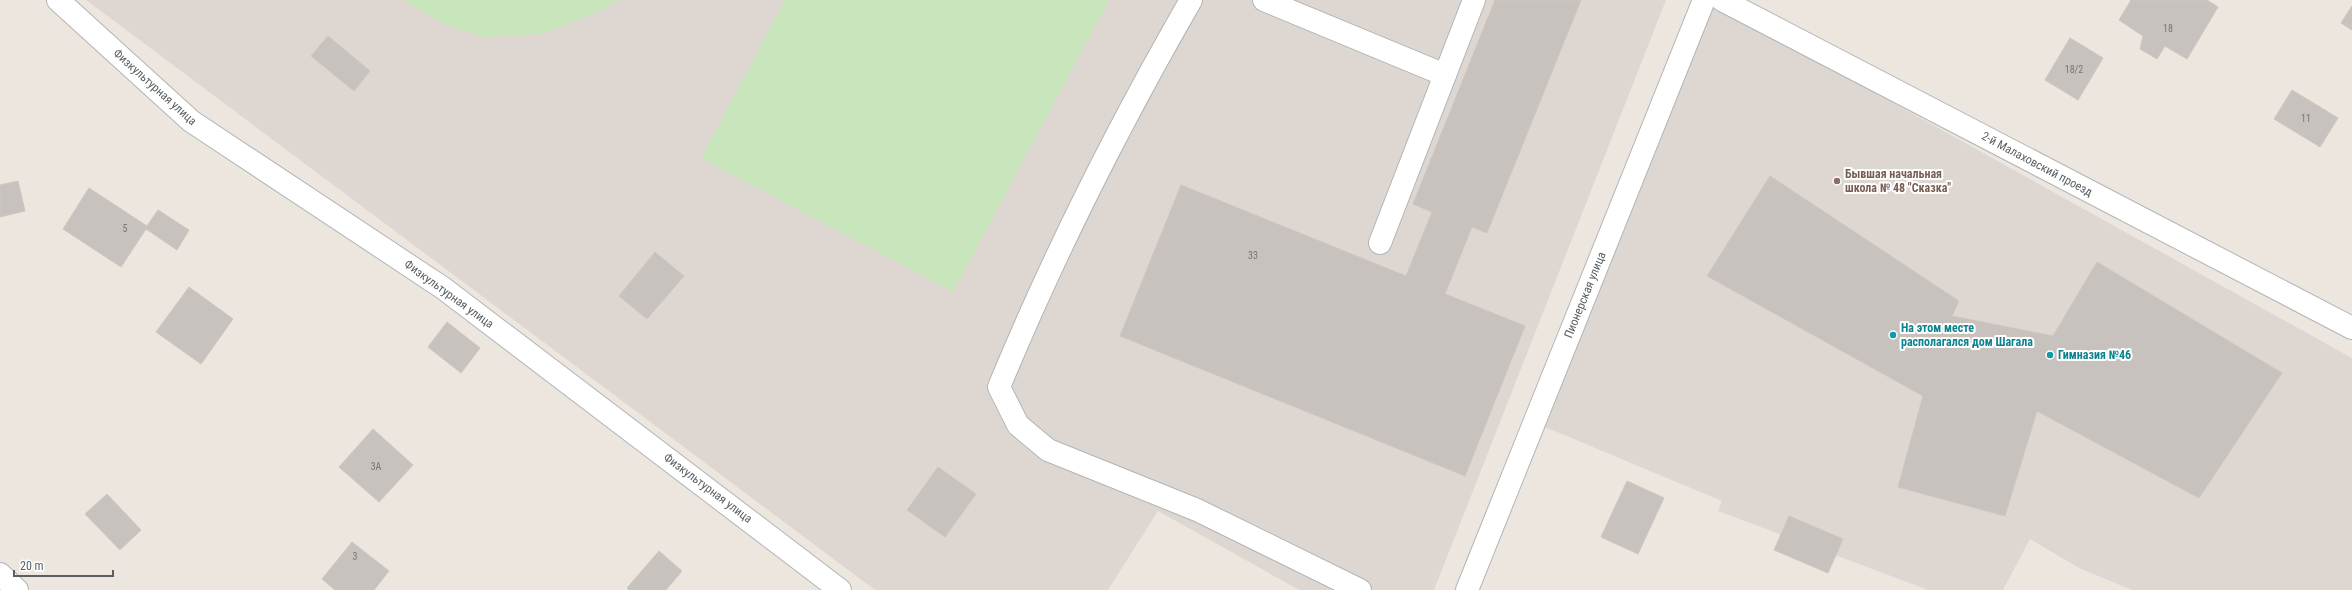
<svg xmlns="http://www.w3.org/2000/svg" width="2352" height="590" viewBox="0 0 2352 590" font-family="'Roboto Condensed',sans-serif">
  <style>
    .education { fill: #ded7d1 }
    .green { fill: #c7e4bb }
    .building { fill: #c8c2bf; stroke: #d0c5be }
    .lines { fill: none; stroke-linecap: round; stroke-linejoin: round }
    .minor-casing { stroke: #b0b5b8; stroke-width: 24 }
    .minor { stroke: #fff; stroke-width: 22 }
    .education-dot { fill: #8d6e63; stroke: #fff; stroke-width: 1.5 }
    .culture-dot { fill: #0f9aa8; stroke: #fff; stroke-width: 1.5 }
    .labels { text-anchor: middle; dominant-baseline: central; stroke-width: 4; stroke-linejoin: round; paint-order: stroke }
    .number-label { font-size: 10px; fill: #747778 }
    .street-label { font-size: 12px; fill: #585e61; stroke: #fff }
    .education-label { font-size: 12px; font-weight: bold; fill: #785e54; stroke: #fff; text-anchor: start }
    .culture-label { font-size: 12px; font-weight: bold; fill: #0d838f; stroke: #fff; text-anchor: start }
  </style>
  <rect width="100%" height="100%" fill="#ece6df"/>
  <g class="education">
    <polygon points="86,0 1666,0 1434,590 1299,590 1158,511 1108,590 875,590"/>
    <polygon points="1713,3 2352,358 2352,590 2132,590 2079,568 2030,539 2003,590 1928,590 1718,511 1722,501 1545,427"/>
  </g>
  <g class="green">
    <polygon points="403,0 619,0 598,12 543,34 484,37 446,25"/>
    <polygon points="785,0 1109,0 953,292 701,158"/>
  </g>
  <g class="building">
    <polygon points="1495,0 1581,0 1487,233 1472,227 1445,294 1525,326 1465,476 1120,336 1181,185 1406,276 1432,212 1413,204"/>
    <polygon points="2131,0 2207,0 2218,7 2187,59 2165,46 2157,59 2140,49 2143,36 2119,20"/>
    <polygon points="2352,6 2352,30 2341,23"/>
    <polygon points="328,36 370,71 354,91 311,56"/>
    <polygon points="2070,38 2103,58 2078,100 2045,80"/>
    <polygon points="2292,90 2338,118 2320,147 2274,119"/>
    <polygon points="1770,176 1959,301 1952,316 2053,336 2097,262 2282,373 2199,498 2037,411 2005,516 1898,487 1923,396 1707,276"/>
    <polygon points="18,181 25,211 0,217 0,185"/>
    <polygon points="89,188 147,226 158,210 189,230 177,250 146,229 121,267 63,229"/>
    <polygon points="655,252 684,276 647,319 619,296"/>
    <polygon points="189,287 233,319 201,364 156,332"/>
    <polygon points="447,322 480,348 461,373 428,347"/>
    <polygon points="373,429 413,465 379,502 339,467"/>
    <polygon points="938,467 976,494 945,537 907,510"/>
    <polygon points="1627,481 1664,498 1638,554 1601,537"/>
    <polygon points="107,494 141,530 120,550 85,514"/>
    <polygon points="1789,516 1843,539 1828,573 1774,550"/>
    <polygon points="352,542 389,571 374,590 335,590 322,579"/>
    <polygon points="659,551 682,571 666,590 629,590 627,588"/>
  </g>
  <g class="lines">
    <g class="minor-casing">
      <g id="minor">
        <polyline points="58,0 191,121 443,288 840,590"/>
        <path d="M1191,0C1119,125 1054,254 999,387L1018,425L1048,450L1197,510L1360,590"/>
        <polyline points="1264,0 1445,75"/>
        <polyline points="1722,0 2352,328"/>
        <polyline points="1380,243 1474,0"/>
        <polyline points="0,574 17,590"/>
        <polyline points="1467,590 1704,0"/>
      </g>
    </g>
    <use href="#minor" class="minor"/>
  </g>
  <circle class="education-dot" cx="1837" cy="181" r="4"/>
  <g class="culture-dot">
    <circle cx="1893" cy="335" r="4"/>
    <circle cx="2050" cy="355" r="4"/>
  </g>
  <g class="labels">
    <g class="number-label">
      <text x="2168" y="28">18</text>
      <text x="2074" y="69">18/2</text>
      <text x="2306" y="118">11</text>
      <text x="125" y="228">5</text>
      <text x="1253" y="255">33</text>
      <text x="376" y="466">3А</text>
      <text x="355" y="556">3</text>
    </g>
    <g class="street-label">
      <text transform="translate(155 87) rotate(42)">Физкультурная улица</text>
      <text transform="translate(2037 164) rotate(28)">2-й Малаховский проезд</text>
      <text transform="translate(449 294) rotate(36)">Физкультурная улица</text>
      <text transform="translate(1585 295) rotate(-68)">Пионерская улица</text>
      <text transform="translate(708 488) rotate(37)">Физкультурная улица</text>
    </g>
    <g class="education-label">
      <text x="1845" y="174">Бывшая начальная<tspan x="1845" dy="14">школа № 48 "Сказка"</tspan></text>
    </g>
    <g class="culture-label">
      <text x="1901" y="328">На этом месте<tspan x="1901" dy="14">располагался дом Шагала</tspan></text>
      <text x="2058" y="355">Гимназия №46</text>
    </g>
  </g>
  <path d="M14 570v6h99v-6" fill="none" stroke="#585e61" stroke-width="2"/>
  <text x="20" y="570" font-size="12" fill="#585e61" stroke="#ffffff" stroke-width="3" paint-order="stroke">20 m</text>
</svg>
